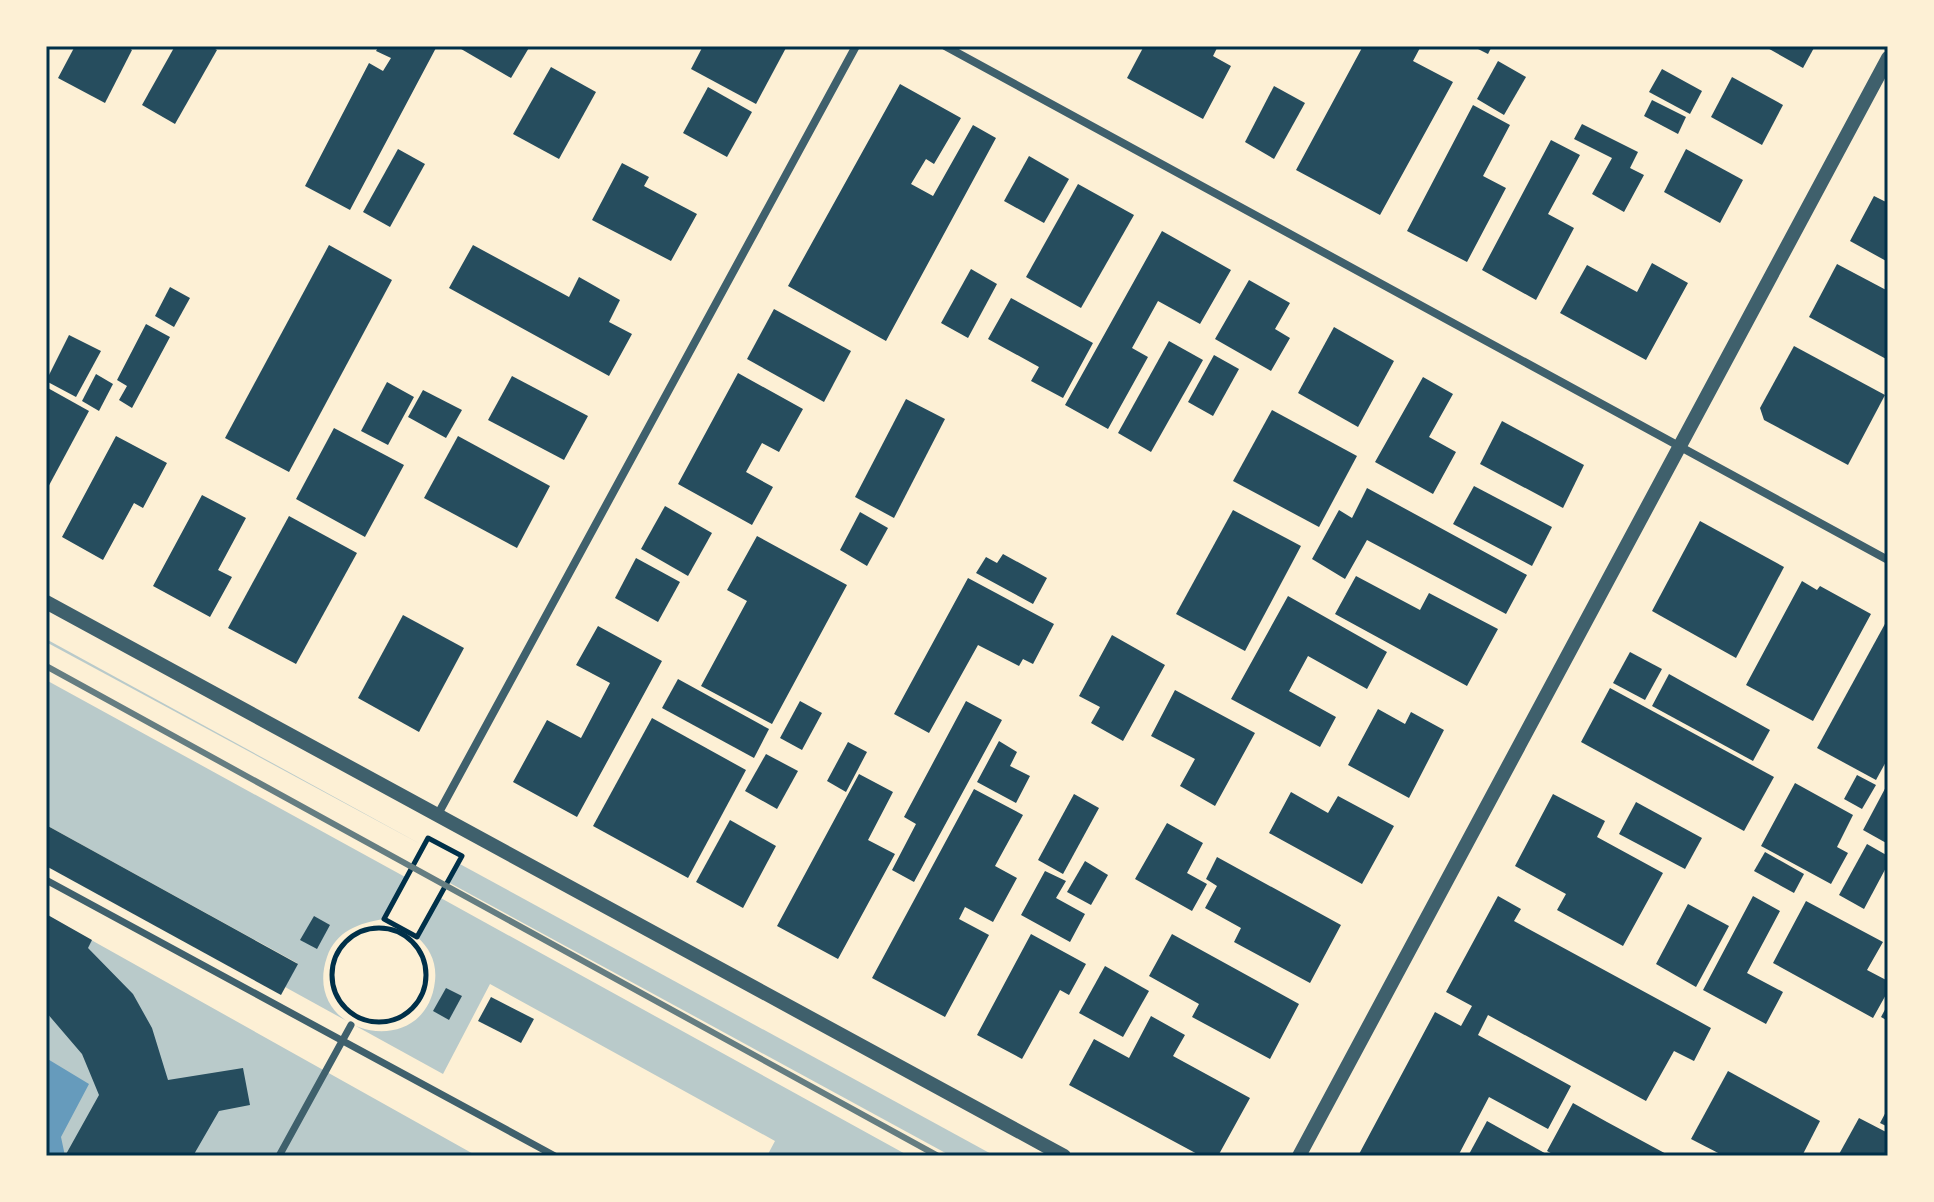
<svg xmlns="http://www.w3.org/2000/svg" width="1934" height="1202" viewBox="0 0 1934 1202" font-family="Manrope,sans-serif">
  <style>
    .green { fill: #b9caca }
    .water { fill: #669bbc }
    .building { fill: #264d5e }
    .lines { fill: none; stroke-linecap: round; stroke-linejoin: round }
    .path { stroke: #003049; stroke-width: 5 }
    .pedestrian { stroke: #3f606c; stroke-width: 7 }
    .minor { stroke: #3f606c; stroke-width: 8 }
    .tertiary { stroke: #3f606c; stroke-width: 14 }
    .rail { stroke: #657d81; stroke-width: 6 }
    .neatline { fill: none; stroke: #003049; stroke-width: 3 }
  </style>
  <rect width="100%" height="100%" fill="#fdf0d5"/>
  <g class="green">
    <polygon points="46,639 424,846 46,642"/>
    <path d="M46,680L407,878L384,919C359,923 336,931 327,957C300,1036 426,1064 435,981C437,963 430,948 417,937L439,897L909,1156H767L775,1141L490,984L443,1074L285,987L297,963L46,825Z"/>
    <polygon points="458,863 995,1156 951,1156 448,882"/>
    <polygon points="46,914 68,927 477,1156 46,1156"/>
  </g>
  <polygon class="water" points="46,1058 89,1084 61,1137 65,1156 46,1156"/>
  <g class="building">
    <polygon points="75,46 126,46 132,50 105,103 58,78"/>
    <polygon points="175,46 210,46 217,50 175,124 142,105"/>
    <polygon points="379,46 437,46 350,210 305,186 369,63 383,71 391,58 376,51"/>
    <polygon points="456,46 530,46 511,78"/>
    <polygon points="703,46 787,46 756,104 691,69"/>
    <polygon points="1144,46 1218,46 1213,56 1231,66 1203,119 1127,78"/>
    <polygon points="1363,46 1421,46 1413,61 1453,82 1380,215 1296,170"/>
    <polygon points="1472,46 1492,46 1488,54"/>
    <polygon points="1764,46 1815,46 1803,68"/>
    <polygon points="1498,61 1526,77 1504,115 1477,99"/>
    <polygon points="551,67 596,92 559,159 513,134"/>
    <polygon points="1662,69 1702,91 1690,114 1649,92"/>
    <polygon points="1732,77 1783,105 1762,145 1711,117"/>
    <polygon points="900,84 961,118 934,164 926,159 911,184 933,196 973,125 996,138 886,341 788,286"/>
    <polygon points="1274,86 1305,103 1274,159 1245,142"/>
    <polygon points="708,87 752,112 727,157 683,133"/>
    <polygon points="1652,100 1686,117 1678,134 1644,116"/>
    <polygon points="1473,105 1510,125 1483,176 1506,188 1467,262 1407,231"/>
    <polygon points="1582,124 1638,152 1630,168 1644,175 1624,212 1592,194 1612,158 1574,139"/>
    <polygon points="1551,140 1580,155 1548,214 1574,228 1536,300 1482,270"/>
    <polygon points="398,149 425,164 390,227 363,212"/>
    <polygon points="1686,149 1743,180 1720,223 1664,192"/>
    <polygon points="1029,156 1069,179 1044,223 1004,201"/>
    <polygon points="622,163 649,177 644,186 697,214 671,261 592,220"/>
    <polygon points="1078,184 1134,215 1081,308 1026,277"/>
    <polygon points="1874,196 1888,203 1888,262 1850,241"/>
    <polygon points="1162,231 1231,270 1200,324 1158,301 1132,348 1148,357 1108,429 1065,405"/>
    <polygon points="329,245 392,280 289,472 225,438"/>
    <polygon points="473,245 569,297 579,277 620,300 609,322 632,334 609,376 449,288"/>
    <polygon points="1652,263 1688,283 1646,360 1560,313 1587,265 1637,292"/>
    <polygon points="1837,264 1888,291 1888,360 1809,317"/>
    <polygon points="971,269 997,284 968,338 941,323"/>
    <polygon points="1249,280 1290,303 1275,329 1290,338 1271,371 1215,339"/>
    <polygon points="170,287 190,298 174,327 155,316"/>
    <polygon points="1011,298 1093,343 1063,398 1031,381 1039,367 988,339"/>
    <polygon points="774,309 851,351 824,402 747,359"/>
    <polygon points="146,324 170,337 132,408 119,400 127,386 117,380"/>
    <polygon points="1334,327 1394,361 1358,427 1298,393"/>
    <polygon points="69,335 101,351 76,397 46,381"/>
    <polygon points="1169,341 1203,360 1151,452 1118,433"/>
    <polygon points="1794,346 1885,395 1848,465 1764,420 1760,408"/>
    <polygon points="1214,355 1239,369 1213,416 1188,402"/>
    <polygon points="738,373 803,409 779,452 762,443 746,472 773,487 752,525 678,484"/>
    <polygon points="96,374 113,384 99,411 82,401"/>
    <polygon points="512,376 588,416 564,460 488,420"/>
    <polygon points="1423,377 1453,394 1429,437 1456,452 1433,494 1375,462"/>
    <polygon points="387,382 414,397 388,445 361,431"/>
    <polygon points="46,387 89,411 46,491"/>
    <polygon points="423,390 462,410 446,438 408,417"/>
    <polygon points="906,399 945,419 894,518 855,497"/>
    <polygon points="1272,410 1357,456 1319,527 1233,481"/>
    <polygon points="1502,421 1584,465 1563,508 1480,464"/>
    <polygon points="334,428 404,465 365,537 296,499"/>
    <polygon points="116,436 167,463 143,508 134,503 103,560 62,537"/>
    <polygon points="458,436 550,486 517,548 424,498"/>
    <polygon points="1474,486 1552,527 1532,566 1453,524"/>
    <polygon points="1367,488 1527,575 1506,614 1367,540 1345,579 1312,559 1339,510 1352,518"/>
    <polygon points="202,495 246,518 218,570 232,577 210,617 153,586"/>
    <polygon points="665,506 712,533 688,576 641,549"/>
    <polygon points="1233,510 1301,546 1245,651 1176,614"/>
    <polygon points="860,512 888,528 867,566 840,550"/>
    <polygon points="289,516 357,553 296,664 228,628"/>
    <polygon points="1700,521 1784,567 1736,658 1652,611"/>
    <polygon points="757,536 847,585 772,724 701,686 747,601 727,590"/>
    <polygon points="1003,554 1047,578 1033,604 976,573 986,557 997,563"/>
    <polygon points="636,558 680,582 658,622 615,598"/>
    <polygon points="1356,576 1420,610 1429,593 1498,629 1467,686 1335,614"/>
    <polygon points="968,578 1054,624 1033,664 1023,659 1019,666 978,645 929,733 894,714"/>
    <polygon points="1802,581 1817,590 1820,586 1871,614 1813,721 1746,685"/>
    <polygon points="1288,596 1387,652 1367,689 1308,656 1289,691 1336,717 1320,747 1231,699"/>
    <polygon points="403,615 464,648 419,732 358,698"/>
    <polygon points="1886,622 1888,758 1876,780 1817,748"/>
    <polygon points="598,626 662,661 577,817 513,782 547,720 581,738 610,683 576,665"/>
    <polygon points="1112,635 1165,665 1123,741 1091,723 1100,707 1079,696"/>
    <polygon points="1630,652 1662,669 1645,700 1613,683"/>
    <polygon points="1669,674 1770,730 1753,761 1652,706"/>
    <polygon points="678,679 769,729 754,758 662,708"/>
    <polygon points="1610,688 1774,777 1744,831 1581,742"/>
    <polygon points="1175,690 1255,733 1215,806 1180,786 1195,759 1151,736"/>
    <polygon points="800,701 822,713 802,750 780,738"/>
    <polygon points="966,701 1002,720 914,882 892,870 916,824 904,817"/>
    <polygon points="1378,709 1405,724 1411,712 1444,730 1409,798 1348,765"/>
    <polygon points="652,718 746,770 688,878 593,826"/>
    <polygon points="999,741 1017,752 1010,766 1030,776 1016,803 977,782"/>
    <polygon points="848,742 867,752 846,792 827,781"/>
    <polygon points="766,754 798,771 777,809 745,791"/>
    <polygon points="859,774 893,792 868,840 895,854 838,959 777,926"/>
    <polygon points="1857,775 1876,785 1862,809 1844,799"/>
    <polygon points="1795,783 1853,815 1837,847 1848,853 1831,884 1761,846"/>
    <polygon points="1888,783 1888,844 1863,830"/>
    <polygon points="974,789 1023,815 995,866 1017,878 993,922 965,907 959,919 989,935 945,1017 872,978"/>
    <polygon points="1291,792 1328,813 1338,796 1394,826 1362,884 1269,833"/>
    <polygon points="1074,794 1099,808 1063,874 1038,860"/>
    <polygon points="1553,794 1605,821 1597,837 1663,873 1623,946 1557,910 1566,894 1515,866"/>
    <polygon points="1636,802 1702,838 1685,869 1619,834"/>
    <polygon points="730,820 776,846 743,908 696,882"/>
    <polygon points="1167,823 1203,843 1187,873 1207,884 1192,911 1135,879"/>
    <polygon points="46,825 298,964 281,995 46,866"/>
    <polygon points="1867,844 1888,856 1888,864 1864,909 1839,895"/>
    <polygon points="1765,852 1804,874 1794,893 1754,871"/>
    <polygon points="1217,857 1341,925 1310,983 1234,942 1241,928 1205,908 1217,886 1206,879"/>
    <polygon points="1085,861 1108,875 1091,905 1067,892"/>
    <polygon points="1045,871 1066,881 1056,898 1085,914 1070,942 1021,915"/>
    <polygon points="1498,896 1521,909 1514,921 1711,1028 1694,1061 1674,1051 1646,1101 1488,1015 1478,1035 1571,1086 1548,1129 1489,1097 1458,1156 1358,1156 1435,1012 1461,1026 1472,1006 1446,992"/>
    <polygon points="1753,896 1780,911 1747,973 1783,992 1766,1024 1703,990"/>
    <polygon points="1806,901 1883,942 1867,970 1888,981 1888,991 1873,1018 1773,963"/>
    <polygon points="1688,904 1729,926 1696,987 1656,964"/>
    <polygon points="46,914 92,940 88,948 133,994 152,1028 168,1080 243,1068 250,1105 219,1111 193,1156 65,1156 99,1095 82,1054 46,1012"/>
    <polygon points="314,916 330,925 317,949 300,940"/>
    <polygon points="1031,934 1086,964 1069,995 1060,990 1022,1059 977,1035"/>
    <polygon points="1172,934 1299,1004 1270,1059 1192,1017 1199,1004 1149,976"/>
    <polygon points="1105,966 1149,991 1123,1037 1079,1013"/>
    <polygon points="446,988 462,996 449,1020 433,1011"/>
    <polygon points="491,997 534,1019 521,1043 478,1021"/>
    <polygon points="1888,1004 1888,1021 1881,1017"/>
    <polygon points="1151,1016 1185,1035 1173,1056 1250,1098 1218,1156 1201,1156 1069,1085 1094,1039 1129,1058"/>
    <polygon points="1728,1071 1820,1121 1802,1156 1724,1156 1691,1139"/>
    <polygon points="1573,1103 1607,1122 1670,1156 1556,1156 1547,1151"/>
    <polygon points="1888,1108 1888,1127 1880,1123"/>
    <polygon points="1859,1118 1888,1133 1888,1156 1838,1156"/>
    <polygon points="1487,1121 1550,1156 1468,1156"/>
  </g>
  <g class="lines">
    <g class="path">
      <polygon points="428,838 462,856 417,937 384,919"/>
      <circle cx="379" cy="975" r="47"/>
    </g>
    <g class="pedestrian">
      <polyline points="46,880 555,1156"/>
      <polyline points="279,1156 351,1025"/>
    </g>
    <g class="minor">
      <polyline points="945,46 1888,560"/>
      <polyline points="437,816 856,46"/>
    </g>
    <g class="tertiary">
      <polyline points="46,602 1064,1156"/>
      <polyline points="1299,1156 1888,58"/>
    </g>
    <polyline class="rail" points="46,666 938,1156"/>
  </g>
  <rect width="1934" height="1202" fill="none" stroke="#fdf0d5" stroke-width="96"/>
  <rect x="48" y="48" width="1838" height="1106" class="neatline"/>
</svg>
